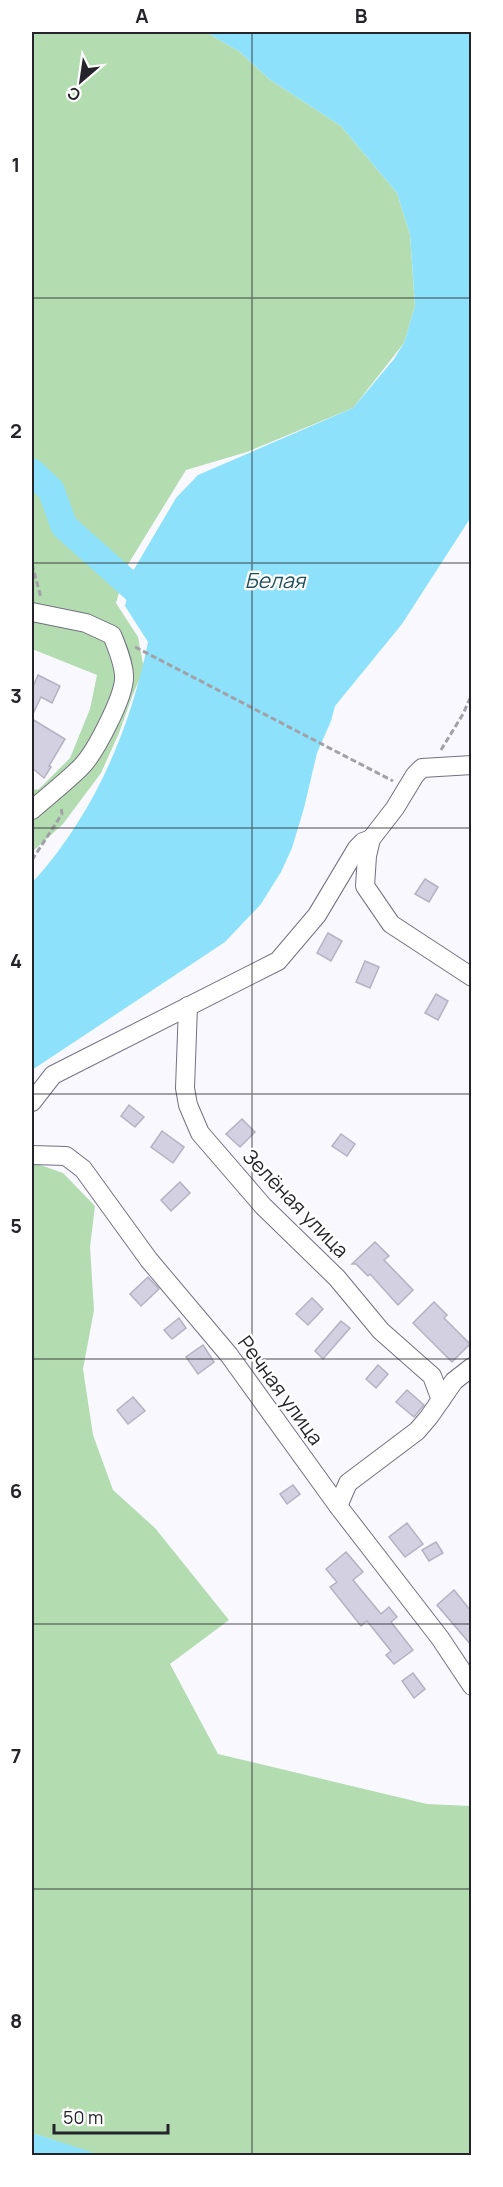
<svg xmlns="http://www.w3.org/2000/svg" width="503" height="2187" viewBox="0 0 503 2187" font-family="Manrope,sans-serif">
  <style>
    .green { fill: #b3dcb0 }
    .water { fill: #8de1fa }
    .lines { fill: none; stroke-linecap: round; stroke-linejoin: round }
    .river { stroke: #8de1fa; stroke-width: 27 }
    .building { fill: #d3d0e1; stroke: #b4b2c2; stroke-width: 1.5 }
    .minor-casing { stroke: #737180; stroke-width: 20 }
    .path { stroke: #a2a1a8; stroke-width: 3; stroke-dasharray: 6 3; stroke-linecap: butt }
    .minor { stroke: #fff; stroke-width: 18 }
    .grid { fill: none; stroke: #25242a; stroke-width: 1.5; stroke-opacity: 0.55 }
    .labels { text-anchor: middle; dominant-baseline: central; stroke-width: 4.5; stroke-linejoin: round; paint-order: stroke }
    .street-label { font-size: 20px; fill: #25242a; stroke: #fff }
    .water-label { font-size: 21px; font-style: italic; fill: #20515e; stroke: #fff }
    .neatline { fill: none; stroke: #25242a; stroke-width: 2 }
    .grid-label { font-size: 20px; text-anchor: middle; font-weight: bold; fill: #25242a }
  </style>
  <rect width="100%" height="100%" fill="#f9f8ff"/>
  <g class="green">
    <polygon points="32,32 206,32 240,52 269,79 341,126 397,193 410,234 415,306 404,343 353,408 247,452 186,470 127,566 116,603 138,637 144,669 133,694 119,733 101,773 63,824 32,852 32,790 39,789 70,758 90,709 97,675 32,649"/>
    <polygon points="32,1162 63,1173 95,1206 90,1247 94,1310 83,1369 93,1435 113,1490 155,1528 229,1620 170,1664 218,1754 427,1804 471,1806 471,2155 101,2156 32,2133"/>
  </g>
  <g class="water">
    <path d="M206,32H471V517L402,624L335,706L331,721L317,753L304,808L292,848L281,872L261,904L225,942L32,1070V883C93,816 130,731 148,642L125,606L133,571L176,498L198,475L353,408L394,359L404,343L415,306L410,234L397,193L341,126L269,79L240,52Z"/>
    <polygon points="32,2133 101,2155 32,2155"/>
  </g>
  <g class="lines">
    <polyline class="river" points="32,472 51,490 64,526 158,610"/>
  </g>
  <g class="building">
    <polygon points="38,675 60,686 52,703 41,697 32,716 32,689"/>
    <polygon points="32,719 65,739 49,766 51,767 44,778 32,768"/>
    <polygon points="425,879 438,887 429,902 415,894"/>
    <polygon points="328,933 342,941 331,961 317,953"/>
    <polygon points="365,961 379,967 370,988 356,982"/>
    <polygon points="436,994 448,1001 438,1020 425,1013"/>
    <polygon points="129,1105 144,1117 135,1127 121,1116"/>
    <polygon points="242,1119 255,1132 240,1147 226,1134"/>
    <polygon points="162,1131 184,1147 173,1163 151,1147"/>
    <polygon points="341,1134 355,1144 347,1156 332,1146"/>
    <polygon points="180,1182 190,1193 171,1211 161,1200"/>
    <polygon points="375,1242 389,1256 384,1260 413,1290 398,1305 370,1274 368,1276 356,1264 352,1264"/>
    <polygon points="148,1277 159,1289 141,1306 130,1294"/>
    <polygon points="312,1298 323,1309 308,1325 296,1314"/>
    <polygon points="434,1302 447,1315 444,1318 470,1344 452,1362 413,1323"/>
    <polygon points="179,1318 186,1328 172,1339 164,1330"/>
    <polygon points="341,1321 350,1328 323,1359 315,1351"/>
    <polygon points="203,1345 214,1362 198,1374 186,1357"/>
    <polygon points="378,1365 388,1374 376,1388 366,1379"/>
    <polygon points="407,1390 424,1405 414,1417 396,1402"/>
    <polygon points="133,1397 145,1411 128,1424 117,1410"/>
    <polygon points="293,1485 300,1494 287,1504 280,1494"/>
    <polygon points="407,1523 423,1544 405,1557 389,1537"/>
    <polygon points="436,1542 443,1553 429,1561 422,1550"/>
    <polygon points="346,1552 363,1572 353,1580 381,1614 389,1607 397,1617 391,1622 413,1650 394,1664 386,1655 391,1651 367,1621 361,1626 330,1587 337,1582 326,1569"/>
    <polygon points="454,1590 471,1611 471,1645 437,1605"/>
    <polygon points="413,1673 425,1689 414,1698 402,1681"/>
  </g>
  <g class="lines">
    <g class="minor-casing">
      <g id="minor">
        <path d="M32,612L86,623L112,635C117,647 123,661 124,675C126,694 95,753 81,767C66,782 48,796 32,810"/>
        <polyline points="472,765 422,768 415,775 395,808 371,839 367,856 365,886 391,924 472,977"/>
        <polyline points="188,1006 185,1088 188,1105 200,1133 263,1206 337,1278 381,1331 432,1376 441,1400"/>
        <polyline points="32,1102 53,1075 278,961 317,915 357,848 363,842 371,839"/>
        <polyline points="32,1155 66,1156 83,1169 149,1260 229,1355 338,1506 440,1638 472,1686"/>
        <polyline points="338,1506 348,1483 417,1431 429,1417 454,1381 472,1367"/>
      </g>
    </g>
    <g class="path">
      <polyline points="32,564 41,598"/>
      <polyline points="135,647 393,781"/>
      <polyline points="441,750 463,714 472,694"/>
      <polyline points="32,860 62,814 61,806"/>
    </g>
    <use href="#minor" class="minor"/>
  </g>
  <path class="grid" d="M252,32V2156M32,298H472M32,563H472M32,828H472M32,1094H472M32,1359H472M32,1624H472M32,1889H472"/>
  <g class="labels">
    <g class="street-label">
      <text transform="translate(296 1203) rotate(46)">Зелёная улица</text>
      <text transform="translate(281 1390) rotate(54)">Речная улица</text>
    </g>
    <g class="water-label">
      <text x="275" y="580">Белая</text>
    </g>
  </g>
  <rect width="503" height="2187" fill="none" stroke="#ffffff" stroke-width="66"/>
  <g transform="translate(81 81) rotate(209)" stroke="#ffffff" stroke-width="4.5" paint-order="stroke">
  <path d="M0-4.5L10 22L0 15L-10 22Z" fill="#25242a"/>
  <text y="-9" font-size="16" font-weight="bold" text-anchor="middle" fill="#25242a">С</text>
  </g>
  <path d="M54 2124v9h114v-9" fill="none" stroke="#25242a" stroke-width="3"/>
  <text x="63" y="2124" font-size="18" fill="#25242a" stroke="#ffffff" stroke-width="4.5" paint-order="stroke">50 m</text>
  <rect x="33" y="33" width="437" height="2121" class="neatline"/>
  <g class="grid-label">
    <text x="142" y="23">A</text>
    <text x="361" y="23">B</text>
    <text x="16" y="172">1</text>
    <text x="16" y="438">2</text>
    <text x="16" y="703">3</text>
    <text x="16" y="968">4</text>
    <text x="16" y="1233">5</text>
    <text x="16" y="1498">6</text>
    <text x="16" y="1763">7</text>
    <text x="16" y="2028">8</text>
  </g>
</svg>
